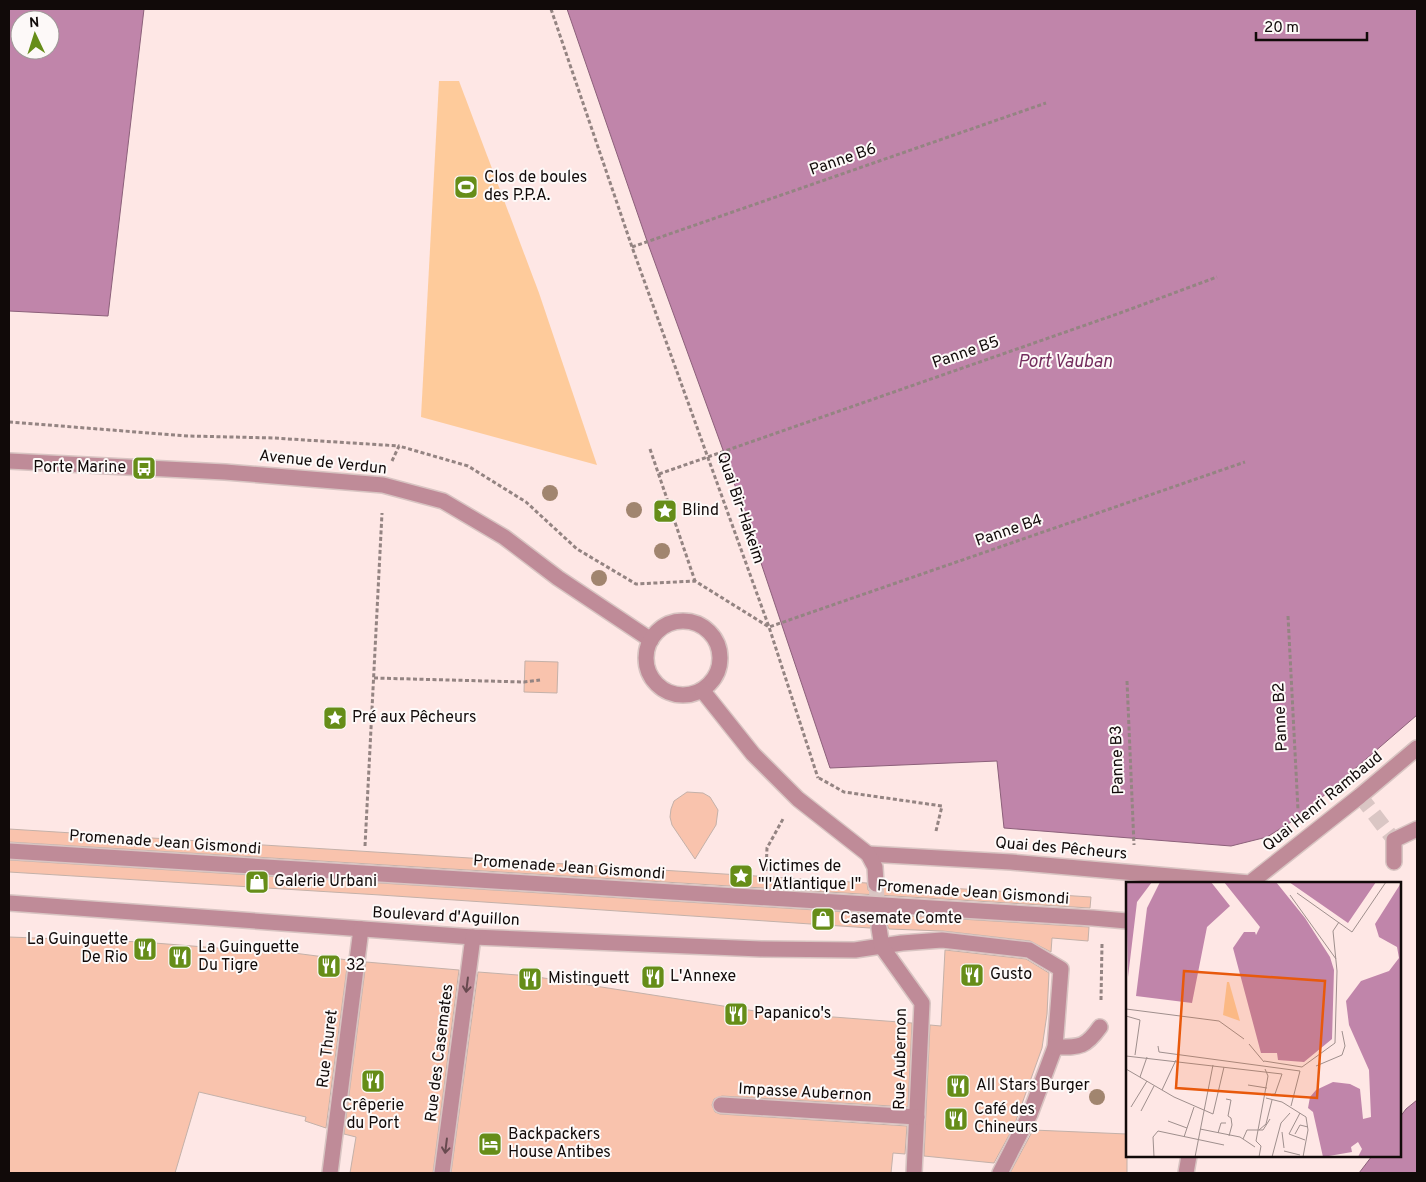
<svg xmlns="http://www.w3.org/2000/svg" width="1426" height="1182" viewBox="0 0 1426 1182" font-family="Overpass,sans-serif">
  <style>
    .green { fill: #fecb9b }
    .water { fill: #c085aa; stroke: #8c607a; fill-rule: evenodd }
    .building { fill: #f9c3ad; stroke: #c4b1a9 }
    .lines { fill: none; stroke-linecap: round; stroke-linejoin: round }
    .street-tunnel { stroke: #dac6c4; stroke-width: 15; stroke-dasharray: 15 8; stroke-linecap: butt }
    .lane-casing { stroke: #d8c4c2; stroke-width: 18 }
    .street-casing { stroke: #d8c4c2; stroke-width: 18 }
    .path { stroke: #948482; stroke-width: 3; stroke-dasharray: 4 2.5; stroke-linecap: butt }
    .lane { stroke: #bf8b98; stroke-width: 15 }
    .street { stroke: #bf8b98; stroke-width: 15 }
    .tree { fill: #a1856f }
    .oneway { stroke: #684a50 }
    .labels { text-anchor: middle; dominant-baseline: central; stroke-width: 4; stroke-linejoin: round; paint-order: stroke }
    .street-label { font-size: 16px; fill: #110a09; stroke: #fdf9f8 }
    .poi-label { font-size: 16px; fill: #110a09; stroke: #fdf9f8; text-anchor: start }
    .water-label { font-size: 18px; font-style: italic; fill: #742d5e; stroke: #fdf9f8 }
    .inset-road { fill: none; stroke: #9f8f8d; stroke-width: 1 }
    .view { fill: #e8590c; fill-opacity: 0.15; stroke: #e8590c; stroke-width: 2.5 }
    .inset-edge { fill: none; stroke: #110a09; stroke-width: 2.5 }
  </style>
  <rect width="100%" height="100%" fill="#fee7e5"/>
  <polygon class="green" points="439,81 459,81 539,293 597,465 421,417"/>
  <g class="water">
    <path d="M9,9H144L108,316L9,311ZM20,20H50V50H20Z"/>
    <polygon points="567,9 1417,9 1417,715 1299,817 1267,837 1231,846 1004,828 997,761 830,768 723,450 647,241"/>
    <polygon points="1417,1100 1417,1173 1359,1173 1372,1156 1400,1156 1400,1117 1406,1109"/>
  </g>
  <g class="building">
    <polygon points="525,661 558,662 557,693 524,692"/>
    <polygon points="687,792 703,793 710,797 718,810 716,825 695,859 672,825 670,817 671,809 674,801"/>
    <polygon points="9,829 867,883 868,890 876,893 882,892 885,884 1091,897 1090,908 9,842"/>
    <polygon points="9,860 1089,927 1088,941 1052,938 1051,952 1030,941 943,931 889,929 886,922 878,919 873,921 870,928 380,895 9,872"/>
    <polygon points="9,937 142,942 255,951 255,948 348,960 326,1128 305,1121 306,1117 199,1092 175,1173 9,1173"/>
    <polygon points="945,950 1026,959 1049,973 1047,1014 1042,1048 1014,1126 994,1163 924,1156 930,1025 941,1026"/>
    <polygon points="366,962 459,970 433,1173 350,1173 356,1137 344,1134"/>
    <polygon points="478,972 531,976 755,1011 912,1023 908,1107 722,1096 714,1099 712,1105 715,1112 720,1114 907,1126 905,1154 893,1153 891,1173 451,1173"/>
    <polygon points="1033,1130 1127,1134 1127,1173 1010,1173"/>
  </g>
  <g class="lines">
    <g class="street-tunnel">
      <polyline points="1360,796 1394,840"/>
      <polyline points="876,884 879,928"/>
    </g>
    <g class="lane-casing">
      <polyline id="lane" points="868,854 1011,862 1250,883 1360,796 1417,748"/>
    </g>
    <g class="street-casing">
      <g id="street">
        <polyline points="9,461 225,472 383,485 443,501 504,537 558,578 651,640"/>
        <circle cx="683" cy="658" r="37"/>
        <polyline points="702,690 753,754 798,799 868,854 875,867 876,884"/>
        <polyline points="9,851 1093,918 1127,921"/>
        <polyline points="1394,862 1394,840 1417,829"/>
        <polyline points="9,903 473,937 761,949 855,950 902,943 942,940 1029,950 1061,969 1055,1047 1030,1114 1000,1173"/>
        <polyline points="879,928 882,947 922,1003 914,1173"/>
        <path d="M1055,1047C1080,1047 1085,1048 1100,1027"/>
        <polyline points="721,1105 917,1117"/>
        <polyline points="330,1173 361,929"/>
        <polyline points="442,1173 473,937"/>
        <polyline points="1186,1173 1189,1156"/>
      </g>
    </g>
    <g class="path">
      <polyline points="551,9 632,247 769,627 818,778"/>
      <polyline points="632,247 1046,103"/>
      <polyline points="9,422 188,436 274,438 399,446"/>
      <polyline points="650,449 695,581"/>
      <polyline points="392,461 399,446 468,466 526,502 577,549 636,584 695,581 769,627 1245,462"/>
      <polyline points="659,474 1120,313 1217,277"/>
      <polyline points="1288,616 1298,810"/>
      <polyline points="374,678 524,682 540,680"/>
      <polyline points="1127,681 1134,845"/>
      <polyline points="819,778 844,792 942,806 936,831"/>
      <polyline points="365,846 382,513"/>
      <polyline points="766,871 767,848 783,819"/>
      <polyline points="1101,1000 1102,944"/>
    </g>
    <use href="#lane" class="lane"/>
    <use href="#street" class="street"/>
  </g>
  <g class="tree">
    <circle cx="550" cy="493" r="8"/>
    <circle cx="634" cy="510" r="8"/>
    <circle cx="662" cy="551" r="8"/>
    <circle cx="599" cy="578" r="8"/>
    <circle cx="1097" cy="1097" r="8"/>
  </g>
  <defs><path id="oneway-shaft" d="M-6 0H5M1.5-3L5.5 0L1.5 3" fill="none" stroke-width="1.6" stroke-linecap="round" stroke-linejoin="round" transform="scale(1.25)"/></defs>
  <g class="oneway">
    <use href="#oneway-shaft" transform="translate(467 985) rotate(97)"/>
    <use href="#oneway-shaft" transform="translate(446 1146) rotate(97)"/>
  </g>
  <defs>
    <g id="stadium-square" transform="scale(1.25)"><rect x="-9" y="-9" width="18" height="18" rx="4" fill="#668d18" stroke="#fdf9f8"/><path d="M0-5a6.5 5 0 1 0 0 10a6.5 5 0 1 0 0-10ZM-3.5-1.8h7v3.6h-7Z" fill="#fff"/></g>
    <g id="bus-square" transform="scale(1.25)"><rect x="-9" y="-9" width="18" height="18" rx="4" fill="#668d18" stroke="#fdf9f8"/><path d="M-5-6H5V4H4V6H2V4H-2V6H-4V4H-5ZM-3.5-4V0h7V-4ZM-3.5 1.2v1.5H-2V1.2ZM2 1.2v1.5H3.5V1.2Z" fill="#fff"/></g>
    <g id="sight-square" transform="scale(1.25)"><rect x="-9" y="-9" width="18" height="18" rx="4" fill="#668d18" stroke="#fdf9f8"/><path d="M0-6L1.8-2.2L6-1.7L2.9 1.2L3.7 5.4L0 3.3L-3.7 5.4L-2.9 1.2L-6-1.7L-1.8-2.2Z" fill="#fff"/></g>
    <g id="shop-square" transform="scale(1.25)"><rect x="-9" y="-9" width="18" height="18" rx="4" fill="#668d18" stroke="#fdf9f8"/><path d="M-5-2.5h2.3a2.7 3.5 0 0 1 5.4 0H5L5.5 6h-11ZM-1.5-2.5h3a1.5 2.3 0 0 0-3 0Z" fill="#fff"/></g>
    <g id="restaurant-square" transform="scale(1.25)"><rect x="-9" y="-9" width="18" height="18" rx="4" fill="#668d18" stroke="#fdf9f8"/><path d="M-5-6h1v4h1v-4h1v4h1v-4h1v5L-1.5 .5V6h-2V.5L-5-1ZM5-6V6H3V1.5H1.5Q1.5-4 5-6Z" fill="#fff"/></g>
    <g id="hotel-square" transform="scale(1.25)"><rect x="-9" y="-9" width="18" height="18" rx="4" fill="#668d18" stroke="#fdf9f8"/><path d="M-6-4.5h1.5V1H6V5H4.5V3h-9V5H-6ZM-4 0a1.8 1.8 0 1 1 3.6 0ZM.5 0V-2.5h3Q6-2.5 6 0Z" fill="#fff"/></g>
  </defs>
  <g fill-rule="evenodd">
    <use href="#stadium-square" x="466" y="187"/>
    <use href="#bus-square" x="144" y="468"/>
    <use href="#sight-square" x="665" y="511"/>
    <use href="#sight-square" x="335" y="718"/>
    <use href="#sight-square" x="741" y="876"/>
    <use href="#shop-square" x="257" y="882"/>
    <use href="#shop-square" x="823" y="919"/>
    <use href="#restaurant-square" x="145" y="949"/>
    <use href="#restaurant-square" x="180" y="957"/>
    <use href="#restaurant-square" x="329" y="966"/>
    <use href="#restaurant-square" x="972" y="975"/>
    <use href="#restaurant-square" x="653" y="977"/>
    <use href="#restaurant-square" x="530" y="979"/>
    <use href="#restaurant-square" x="736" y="1014"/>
    <use href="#restaurant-square" x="373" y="1081"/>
    <use href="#restaurant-square" x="958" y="1086"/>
    <use href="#restaurant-square" x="956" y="1119"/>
    <use href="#hotel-square" x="490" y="1144"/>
  </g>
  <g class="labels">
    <g class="street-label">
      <text transform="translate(843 160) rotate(-19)">Panne B6</text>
      <text transform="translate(966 353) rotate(-19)">Panne B5</text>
      <text transform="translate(323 463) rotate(6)">Avenue de Verdun</text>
      <text transform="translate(740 508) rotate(71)">Quai Bir-Hakeim</text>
      <text transform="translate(1009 531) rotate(-19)">Panne B4</text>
      <text transform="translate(1281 717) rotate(-93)">Panne B2</text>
      <text transform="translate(1118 760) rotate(-92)">Panne B3</text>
      <text transform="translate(1323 802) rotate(-39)">Quai Henri Rambaud</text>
      <text transform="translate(165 843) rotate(4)">Promenade Jean Gismondi</text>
      <text transform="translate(1061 849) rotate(5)">Quai des Pêcheurs</text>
      <text transform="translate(569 868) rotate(4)">Promenade Jean Gismondi</text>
      <text transform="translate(973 893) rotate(4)">Promenade Jean Gismondi</text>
      <text transform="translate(446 917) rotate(3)">Boulevard d'Aguillon</text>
      <text transform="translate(328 1049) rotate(-83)">Rue Thuret</text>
      <text transform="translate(440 1053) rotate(-83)">Rue des Casemates</text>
      <text transform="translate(901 1059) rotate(-89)">Rue Aubernon</text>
      <text transform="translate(805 1093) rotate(3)">Impasse Aubernon</text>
    </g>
    <g class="poi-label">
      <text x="484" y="178">Clos de boules<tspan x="484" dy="18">des P.P.A.</tspan></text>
      <text x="126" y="468" text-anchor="end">Porte Marine</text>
      <text x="682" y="511">Blind</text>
      <text x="352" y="718">Pré aux Pêcheurs</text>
      <text x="758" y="867">Victimes de<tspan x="758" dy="18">"l'Atlantique I"</tspan></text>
      <text x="274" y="882">Galerie Urbani</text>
      <text x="840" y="919">Casemate Comte</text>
      <text x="128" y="940" text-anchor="end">La Guinguette<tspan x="128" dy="18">De Rio</tspan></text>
      <text x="198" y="948">La Guinguette<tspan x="198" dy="18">Du Tigre</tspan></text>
      <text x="346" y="966">32</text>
      <text x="990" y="975">Gusto</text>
      <text x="670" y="977">L'Annexe</text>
      <text x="548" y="979">Mistinguett</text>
      <text x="754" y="1014">Papanico's</text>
      <text x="976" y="1086">All Stars Burger</text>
      <text x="373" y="1106" text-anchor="middle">Crêperie<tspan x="373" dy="18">du Port</tspan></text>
      <text x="974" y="1110">Café des<tspan x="974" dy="18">Chineurs</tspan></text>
      <text x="508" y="1135">Backpackers<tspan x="508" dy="18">House Antibes</tspan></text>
    </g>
    <g class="water-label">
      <text x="1065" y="362">Port Vauban</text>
    </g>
  </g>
  <g transform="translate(1126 882)">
    <rect width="275" height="275" fill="#fee7e5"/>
    <path d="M101,100H103L114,139L97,133Z" fill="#fecb9b"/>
    <path d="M0,0H26L11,20L2,95ZM34,0H85L104,24L81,45L66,121L10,114L21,26ZM98,0H150L179,36L204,75L208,88L206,157L178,180L152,178L151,171H135L107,66L118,50H129L130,53L134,45ZM163,0H250L222,41ZM275,1V275H232L236,267L232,260L225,265L226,270L197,275L187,230L182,226L184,215L190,208L207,200L224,202L234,207L237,237L245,235L243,188L223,143L220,119L235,99L263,89L273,76L271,65L253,55L249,42Z" fill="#c085aa"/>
    <path class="inset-road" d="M171,11L226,50L260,0M164,13L210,77M0,127L93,139L118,157M0,134L14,138L9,173M123,162L138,180M32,164L33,170L174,189L165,224M0,174L156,192L149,212L140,213M138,179L176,185L209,161L211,89L207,49L213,40M190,184L216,173L219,164L216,149M0,187L48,215L87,232L98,185M14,195L21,175M122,203L141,206M36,208L50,178M140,216L156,220L180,235L182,248L177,275M100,217L105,218L102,234L105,236L106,243L103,254M5,225L21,199M15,229L28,204M174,231L163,252L179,258M42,239L61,246M74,247L114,255L129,265M133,248L140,242L146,218M156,250L158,266M92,251L95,241H100M169,252L174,243L182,245M58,255L68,225M117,257L121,248H137L144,237M158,269L174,273M28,275L27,255L32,249L98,263M69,275L87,183M75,275H91M133,275L135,264L130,259L142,194L139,187M146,275L155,241L164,231"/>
    <path class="view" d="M58,89L199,99L191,216L50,206Z"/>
    <rect width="275" height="275" class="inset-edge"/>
  </g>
  <rect width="1426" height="1182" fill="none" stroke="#110a09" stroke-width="20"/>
  <g transform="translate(35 35) rotate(356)"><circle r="24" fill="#fdf9f8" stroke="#9f9998"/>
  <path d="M0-4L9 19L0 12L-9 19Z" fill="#668d18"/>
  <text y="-8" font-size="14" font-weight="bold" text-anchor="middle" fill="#110a09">N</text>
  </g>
  <path d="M1256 32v8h111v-8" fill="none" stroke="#110a09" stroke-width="2.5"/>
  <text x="1264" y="32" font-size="15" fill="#110a09" stroke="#fdf9f8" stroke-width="4" paint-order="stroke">20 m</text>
</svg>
